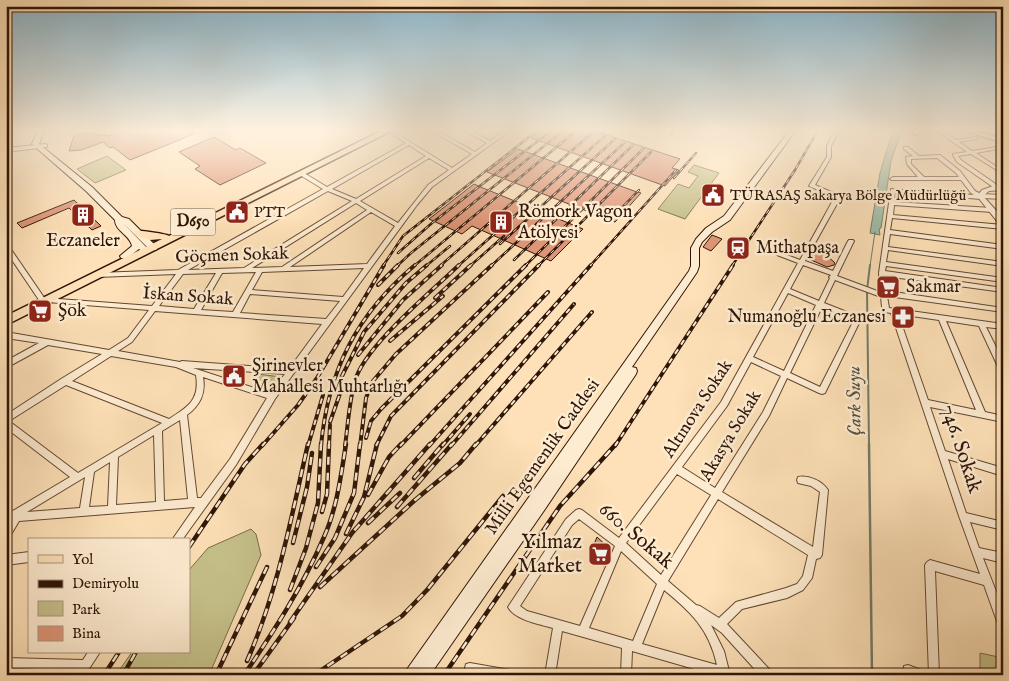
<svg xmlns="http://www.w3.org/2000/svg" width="1009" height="681" viewBox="0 0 1009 681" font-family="'IM FELL English',serif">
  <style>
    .green { fill: #c6c18a; stroke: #7a6b48 }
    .water { fill: #a0beaa; stroke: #727a69 }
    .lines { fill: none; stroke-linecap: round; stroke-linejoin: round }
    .stream-far2 { stroke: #727a69; stroke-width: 1 }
    .stream-far1 { stroke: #727a69; stroke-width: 2 }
    .stream { stroke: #727a69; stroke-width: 2.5 }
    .building { fill: #df9678; stroke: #2e1507 }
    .minor-casing { stroke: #624833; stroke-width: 2 }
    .tertiary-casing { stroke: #624833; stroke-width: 2 }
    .secondary-casing { stroke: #2e1507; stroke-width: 2 }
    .primary-casing { stroke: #2e1507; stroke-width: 3 }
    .minor { fill: #feecd1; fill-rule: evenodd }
    .tertiary { fill: #feecd1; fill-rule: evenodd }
    .secondary { fill: #feecd1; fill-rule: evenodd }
    .primary { fill: #fee1b8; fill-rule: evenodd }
    .rail-far2-casing { stroke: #2e1507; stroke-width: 2.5 }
    .rail-far1-casing { stroke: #2e1507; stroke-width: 4 }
    .rail-casing { stroke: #2e1507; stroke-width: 4.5 }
    .rail-far2 { stroke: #feecd1; stroke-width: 1; stroke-dasharray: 4.5; stroke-linecap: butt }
    .rail-far1 { stroke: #feecd1; stroke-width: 2; stroke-dasharray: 5.5; stroke-linecap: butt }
    .rail { stroke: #feecd1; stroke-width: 2.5; stroke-dasharray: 8; stroke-linecap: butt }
    .labels { text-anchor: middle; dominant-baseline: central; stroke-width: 5; stroke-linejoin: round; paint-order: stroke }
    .far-poi-label { font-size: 15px; fill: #2e1507; stroke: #feecd1; text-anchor: start }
    .shield { fill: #feecd1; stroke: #6c5644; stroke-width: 1 }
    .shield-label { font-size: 16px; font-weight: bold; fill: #2e1507 }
    .poi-label { font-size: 18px; fill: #2e1507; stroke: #feecd1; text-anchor: start }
    .street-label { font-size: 18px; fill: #2e1507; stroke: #feecd1 }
    .water-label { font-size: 19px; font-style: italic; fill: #565040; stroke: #feecd1 }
    .near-street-label { font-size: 21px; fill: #2e1507; stroke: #feecd1 }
    .near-poi-label { font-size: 21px; fill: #2e1507; stroke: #feecd1; text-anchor: end }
  </style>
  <rect width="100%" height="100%" fill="#fee1b8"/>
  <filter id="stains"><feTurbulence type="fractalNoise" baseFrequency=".004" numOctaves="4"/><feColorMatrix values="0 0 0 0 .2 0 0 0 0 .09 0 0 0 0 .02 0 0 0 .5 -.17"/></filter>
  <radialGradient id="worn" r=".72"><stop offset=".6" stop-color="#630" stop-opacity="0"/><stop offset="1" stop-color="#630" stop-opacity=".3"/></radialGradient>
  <g class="green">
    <polygon points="107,156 126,170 95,183 77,169"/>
    <polygon points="694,165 719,173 685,219 658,209 678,184 689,188 698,176 688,172"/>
    <polygon points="258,374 281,377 271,391 262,393 252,389"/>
    <polygon points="251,529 256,534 261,555 209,675 116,675 132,652 189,652 189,570 208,548"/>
    <polygon points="980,653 1003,658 1003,675 980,675"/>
  </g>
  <polygon class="water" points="893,130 902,130 891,161 881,228 879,229 880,235 870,233 880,173"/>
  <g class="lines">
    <polyline class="stream-far2" points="870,266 875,232"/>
    <polyline class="stream-far1" points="869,446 867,290 870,265"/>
    <polyline class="stream" points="869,444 872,675"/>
  </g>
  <g class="building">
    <polygon points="112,130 189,130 194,134 130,160 113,147 110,148 103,142 81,150 69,151 74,136 84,133 110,136"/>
    <polygon points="542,130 592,130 680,159 672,168 679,170 665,186 531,138"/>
    <polygon points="214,137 236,150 240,148 266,163 220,185 195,169 200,166 179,152"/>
    <polygon points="518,149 637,192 641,193 615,222 487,172"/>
    <polygon points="474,184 483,188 583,229 551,261 472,226 462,234 429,219"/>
    <polygon points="74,200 101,226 92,230 69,208 22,228 17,223"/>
    <polygon points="712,235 722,239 711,251 703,247"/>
    <polygon points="822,251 835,263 834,265 827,267 809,259 813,258 811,254"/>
    <polygon points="597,537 611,550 604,566 589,557"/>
  </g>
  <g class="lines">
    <g class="minor-casing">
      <g id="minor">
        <path d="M386,130H391L452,168L472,154L430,130H436L475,152L487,143L463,130H469L490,141L506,130H511L432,187L417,205L275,399L236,465L182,540H172L195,507L19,521L9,538L6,539V526L8,524H6V515L70,477L6,428V415L61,379L102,354L48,345L6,368V361L39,343L6,338V332L109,350L128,338L149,310L47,302L44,300L45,298L152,306L176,274L97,277L94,275L97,273L178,270L323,189L300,175V173H304L327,187L406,143ZM409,145L426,156L356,199L332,189ZM429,158L449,170L428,185L398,223L360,201ZM328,191L352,201L244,268L188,270ZM356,203L367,210L282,267L252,268ZM371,212L395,226L367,264L290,267ZM364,268L343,297L252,290L262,272ZM256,272L233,312L201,310L222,273ZM216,273L194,309L159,306L183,274ZM250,294L340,301L326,319L240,313ZM155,311L322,324L289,369L182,361L180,362L118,351L132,342ZM111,356L176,367L196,375C200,400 188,407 169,419L72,381ZM193,368L285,374L270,393ZM203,377L267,398L230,459L201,498H197L187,415C200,405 206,394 203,377ZM66,385L162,423L78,473L9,421ZM180,420L188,499L164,501L162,431ZM154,435L156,502L116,505L118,457ZM110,462L108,506L89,507L94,472ZM85,477L80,508L27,512Z"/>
        <path d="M835,130H839L831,146V157L815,185L836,194L839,197L838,202L805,261L833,271L848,241L849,240H853L854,241L837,276L880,292L879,273L891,189L974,195L971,193L961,180H891L890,179L893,177H918L907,164L906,157L913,156L904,149V147H908L919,156L940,155L960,171L975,191L981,194L1003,195V199L983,198L981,199L895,192L894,202L992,208L995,210L992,212L894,205L893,215L1003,225V229L892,218L890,230L1003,245V249L890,234L888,247L1003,262V266L888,250L886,262L1003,278V282L886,266L885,271L1003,288V292L885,276L887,291L1003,308V312L887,296L889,308L1003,324V329L986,327L1003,361V372L1000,371L979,326L946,321L985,412L1003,416V422L930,407L945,451L1003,468V476L948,459L966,513L1003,522V530L970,522L979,548L1003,553V563L983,558L1003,609V628L999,627L984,585L935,571L939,675H929L925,565L927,562L930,560L980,574L959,516L891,313L884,312L882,307L881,297L835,280L824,303L860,317L861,319L825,393L822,394L819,393L787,378L769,416L722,492L813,547L820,492L811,486L798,483L797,480L798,477C809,475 822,481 828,490L822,555L820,558L816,559L812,578L803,590L787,598L742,609L727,624L770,670L771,675H760L722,633L711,625L724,651L730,675H715L632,651L631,675H621L622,648L562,631L555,675H545L553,628C539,624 515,620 508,607L510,604L566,519L576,510L579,509L582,510L619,538L721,402L798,263L777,255L776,254L779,252L800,260L832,202L833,197L832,196L809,186L827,157V146ZM937,158L956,173L959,177H924L911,164V159ZM803,265L831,275L829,277L830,278L819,301L790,289ZM788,293L816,305L784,371L753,357ZM822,307L854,320L820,387L790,373ZM898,314L939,320L976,410L928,400ZM751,362L781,376L763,412L715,488L682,467L727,406ZM677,474L711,495L661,575L626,543ZM718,499L808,555L803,576L797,584L786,588L736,602L719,618L700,606L696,605L668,581ZM579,519L615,546L580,626L527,611L520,606L572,525ZM621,551L657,584L633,641L589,628ZM664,590C691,612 709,629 717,665L642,644Z"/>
        <polygon points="915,130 919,130 917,135 915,135 913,134"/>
        <polygon points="936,130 941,130 956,140 977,137 977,139 959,142 972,151 1003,146 1003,148 976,153 1003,171 1003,174 971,154 958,156 961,160 1000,187 1000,189 996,189 957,162 953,155 953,154 967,152"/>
        <polygon points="995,212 1003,212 1003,216 993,215 992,214"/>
        <polygon points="6,244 8,245 43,296 44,298 43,300 39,300 6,251"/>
        <polygon points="29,552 29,562 6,565 6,555"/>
        <polygon points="88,652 100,652 85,675 73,675 75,670 6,668 6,658 83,660"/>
        <path d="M470,663L510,670L514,671L515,675C500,675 481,678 466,672L465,668L466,664Z"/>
        <polygon points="908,665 924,671 925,675 903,675 904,666"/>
      </g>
    </g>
    <g class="tertiary-casing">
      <g id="tertiary">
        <polygon points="45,144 47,145 47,147 6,152 6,148"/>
        <polygon points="993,186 1003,186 1003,190 989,191 983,196 1003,218 1003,225 1000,225 977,196 982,190"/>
      </g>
    </g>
    <g class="secondary-casing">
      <g id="secondary">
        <path d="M40,130L43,132L39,144L92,187L122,217L129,219L156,246L157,248L156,250H150L123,223L150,251L146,254L139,249L127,258H121L120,256L132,246C130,235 115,231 115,220L86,191L33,145L32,144L37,132Z"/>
        <polygon points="790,130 796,130 730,220 712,232 702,242 699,248 699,266 697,272 632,367 636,368 637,371 636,374 543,512 430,675 403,675 689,271 691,266 691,248 696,239 706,228 724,216"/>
        <polygon points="962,130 973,130 1003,139 1003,143"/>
      </g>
    </g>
    <g class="primary-casing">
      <path id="primary" d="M383,130H393L6,325V316L162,239L150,240L135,235V231C138,230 167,234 169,236Z"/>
    </g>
    <use href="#minor" class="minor"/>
    <use href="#tertiary" class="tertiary"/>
    <use href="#secondary" class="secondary"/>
    <use href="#primary" class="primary"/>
    <g class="rail-far2-casing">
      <g id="rail-far2">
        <polyline points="671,134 674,130"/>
        <polyline points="674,178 696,153"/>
        <polyline points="612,218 639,190"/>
        <polyline points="500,244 615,139"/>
        <polyline points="398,253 432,223 552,130"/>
        <polyline points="514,260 633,145"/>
        <polyline points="383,266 403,236 538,130"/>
        <polyline points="397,266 411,253 564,130"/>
        <polyline points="414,266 577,130"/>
        <polyline points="426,266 450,246"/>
        <polyline points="440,266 593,132"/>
        <polyline points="458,266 605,136"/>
        <polyline points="470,266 504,236"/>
        <polyline points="491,266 624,143"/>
        <polyline points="525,266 643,149"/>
        <polyline points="538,266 651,152"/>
        <polyline points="590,266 676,170"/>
        <polyline points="732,266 795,170 818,130"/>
      </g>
    </g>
    <g class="rail-far1-casing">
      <g id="rail-far1">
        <polyline points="378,285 398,265"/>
        <polyline points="435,298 471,265"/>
        <polyline points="390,341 443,296"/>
        <polyline points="358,355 403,300 442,265"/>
        <polyline points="337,386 364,332 406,283 427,265"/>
        <polyline points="330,422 344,382"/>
        <polyline points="366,438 371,421 381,409 526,265"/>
        <polyline points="262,446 298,405 317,378 384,265"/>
        <polyline points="308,446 323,395"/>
        <path d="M321,446C328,370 357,314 415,265"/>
        <polyline points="329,446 330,425"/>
        <path d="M345,446C348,425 349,402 355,381C364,347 432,291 459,265"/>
        <polyline points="360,446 366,398 373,381 396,354 492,265"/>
        <polyline points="376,446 391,416 539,265"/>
        <polyline points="400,446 548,292"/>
        <polyline points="429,446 591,265"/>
        <polyline points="442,446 470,414"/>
        <polyline points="451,446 574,304"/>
        <polyline points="475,446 592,312"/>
        <polyline points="615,446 733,265"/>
      </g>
    </g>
    <g class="rail-casing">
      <g id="rail">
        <polyline points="414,478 443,444"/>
        <polyline points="368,495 389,457 401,444"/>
        <polyline points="397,507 452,444"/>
        <polyline points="322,512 327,494 329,444"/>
        <polyline points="368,523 400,493"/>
        <polyline points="346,534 364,497 377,444"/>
        <polyline points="293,543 307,487 312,453"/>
        <polyline points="189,547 245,464 263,444"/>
        <polyline points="316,567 335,538 354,493 360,444"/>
        <polyline points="320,587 415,500 460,463 476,444"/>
        <polyline points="290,590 306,548 318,503 321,444"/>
        <polyline points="290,622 352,533 430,444"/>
        <path d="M247,661C278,591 291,518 308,444"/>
        <polyline points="104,675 119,652"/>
        <polyline points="123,675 136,652"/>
        <polyline points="216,675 267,567"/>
        <path d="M244,675C274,631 303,586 324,537C337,508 341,475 346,444"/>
        <polyline points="253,675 294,618"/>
        <polyline points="314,675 402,616 427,590 503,496"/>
        <polyline points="444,675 560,506 616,444"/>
      </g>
    </g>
    <use href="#rail-far2" class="rail-far2"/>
    <use href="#rail-far1" class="rail-far1"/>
    <use href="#rail" class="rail"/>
  </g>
  <linearGradient id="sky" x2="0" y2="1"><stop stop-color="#8bb8cf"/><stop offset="0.58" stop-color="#fff2df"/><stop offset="1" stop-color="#fff2df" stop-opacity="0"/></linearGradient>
  <rect width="1009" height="225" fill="url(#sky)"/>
  <defs>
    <g id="civic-square" transform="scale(1.25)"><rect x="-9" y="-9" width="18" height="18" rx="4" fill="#8f2418" stroke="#feecd1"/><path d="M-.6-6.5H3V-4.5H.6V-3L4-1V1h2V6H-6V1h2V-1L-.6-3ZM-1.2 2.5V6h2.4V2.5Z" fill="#fff"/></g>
    <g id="building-square" transform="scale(1.25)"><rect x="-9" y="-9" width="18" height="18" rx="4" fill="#8f2418" stroke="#feecd1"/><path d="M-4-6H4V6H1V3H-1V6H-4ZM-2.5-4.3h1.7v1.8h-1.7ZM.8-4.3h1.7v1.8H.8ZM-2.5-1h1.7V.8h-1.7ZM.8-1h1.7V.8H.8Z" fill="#fff"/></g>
    <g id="station-square" transform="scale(1.25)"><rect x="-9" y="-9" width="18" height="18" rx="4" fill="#8f2418" stroke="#feecd1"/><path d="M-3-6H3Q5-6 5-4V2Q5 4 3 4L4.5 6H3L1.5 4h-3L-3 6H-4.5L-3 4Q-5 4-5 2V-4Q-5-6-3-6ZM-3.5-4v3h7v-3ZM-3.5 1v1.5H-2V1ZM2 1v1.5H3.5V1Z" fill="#fff"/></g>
    <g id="supermarket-square" transform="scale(1.25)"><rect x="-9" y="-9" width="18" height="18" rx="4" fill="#8f2418" stroke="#feecd1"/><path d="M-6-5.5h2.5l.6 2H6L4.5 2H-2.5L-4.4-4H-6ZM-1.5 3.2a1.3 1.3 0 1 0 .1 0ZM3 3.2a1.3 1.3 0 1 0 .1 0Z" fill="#fff"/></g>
    <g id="pharmacy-square" transform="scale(1.25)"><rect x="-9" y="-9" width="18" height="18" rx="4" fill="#8f2418" stroke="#feecd1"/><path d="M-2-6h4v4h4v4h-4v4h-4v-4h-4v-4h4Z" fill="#fff"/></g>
  </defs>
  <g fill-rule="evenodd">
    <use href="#civic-square" x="713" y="195"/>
    <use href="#civic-square" x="237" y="212"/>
    <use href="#building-square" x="83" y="215"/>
    <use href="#building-square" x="501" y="222"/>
    <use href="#station-square" x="738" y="248"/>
    <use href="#supermarket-square" x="888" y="287"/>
    <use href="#supermarket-square" x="40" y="311"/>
    <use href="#pharmacy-square" x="903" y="317"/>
    <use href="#civic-square" x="234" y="376"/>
    <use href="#supermarket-square" x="600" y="554"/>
  </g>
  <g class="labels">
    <g class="far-poi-label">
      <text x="730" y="195">TÜRASAŞ Sakarya Bölge Müdürlüğü</text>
      <text x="254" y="212">PTT</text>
    </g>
    <rect class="shield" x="170.5" y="208.5" width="45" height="27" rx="4"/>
    <g class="shield-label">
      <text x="193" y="222">D650</text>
    </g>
    <g class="poi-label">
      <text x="518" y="212">Römork Vagon<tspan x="518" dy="21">Atölyesi</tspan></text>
      <text x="83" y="241" text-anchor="middle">Eczaneler</text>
      <text x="756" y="248">Mithatpaşa</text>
      <text x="906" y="287">Sakmar</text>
      <text x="58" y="311">Şok</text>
      <text x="886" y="317" text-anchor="end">Numanoğlu Eczanesi</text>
      <text x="252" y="366">Şirinevler<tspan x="252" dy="21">Mahallesi Muhtarlığı</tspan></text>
    </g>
    <g class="street-label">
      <text transform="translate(232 256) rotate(-2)">Göçmen Sokak</text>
      <text transform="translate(188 297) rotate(4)">İskan Sokak</text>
      <text transform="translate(698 409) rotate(-57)">Altınova Sokak</text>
      <text transform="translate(731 436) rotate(-59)">Akasya Sokak</text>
      <text transform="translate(543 457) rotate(-55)">Milli Egemenlik Caddesi</text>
    </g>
    <g class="water-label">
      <text transform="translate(855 401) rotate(-91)">Çark Suyu</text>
    </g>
    <g class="near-street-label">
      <text transform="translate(961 449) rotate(72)">746. Sokak</text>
      <text transform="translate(636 536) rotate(40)">660. Sokak</text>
    </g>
    <g class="near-poi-label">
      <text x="582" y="542">Yılmaz<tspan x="582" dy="24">Market</tspan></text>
    </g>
  </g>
  <rect width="1009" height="681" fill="none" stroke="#fee1b8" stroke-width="25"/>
  <rect x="8" y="8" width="994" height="666" fill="none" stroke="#2e1507" stroke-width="2.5"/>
  <rect x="12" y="12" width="984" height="656" fill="none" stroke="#2e1507"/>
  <rect x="28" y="538" width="162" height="115" fill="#feecd1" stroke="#ab9680"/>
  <rect x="38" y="555" width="25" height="8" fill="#fee1b8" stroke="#ab9680"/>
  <text x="72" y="564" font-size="15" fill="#2e1507">Yol</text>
  <rect x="38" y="580" width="25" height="8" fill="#2e1507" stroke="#ab9680"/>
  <text x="72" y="588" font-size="15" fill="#2e1507">Demiryolu</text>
  <rect x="38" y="601" width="25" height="15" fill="#c6c18a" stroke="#ab9680"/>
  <text x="72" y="614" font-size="15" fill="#2e1507">Park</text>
  <rect x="38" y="626" width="25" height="15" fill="#df9678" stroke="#ab9680"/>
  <text x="72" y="638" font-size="15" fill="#2e1507">Bina</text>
  <rect width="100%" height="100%" filter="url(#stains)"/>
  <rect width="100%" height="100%" fill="url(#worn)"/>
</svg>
